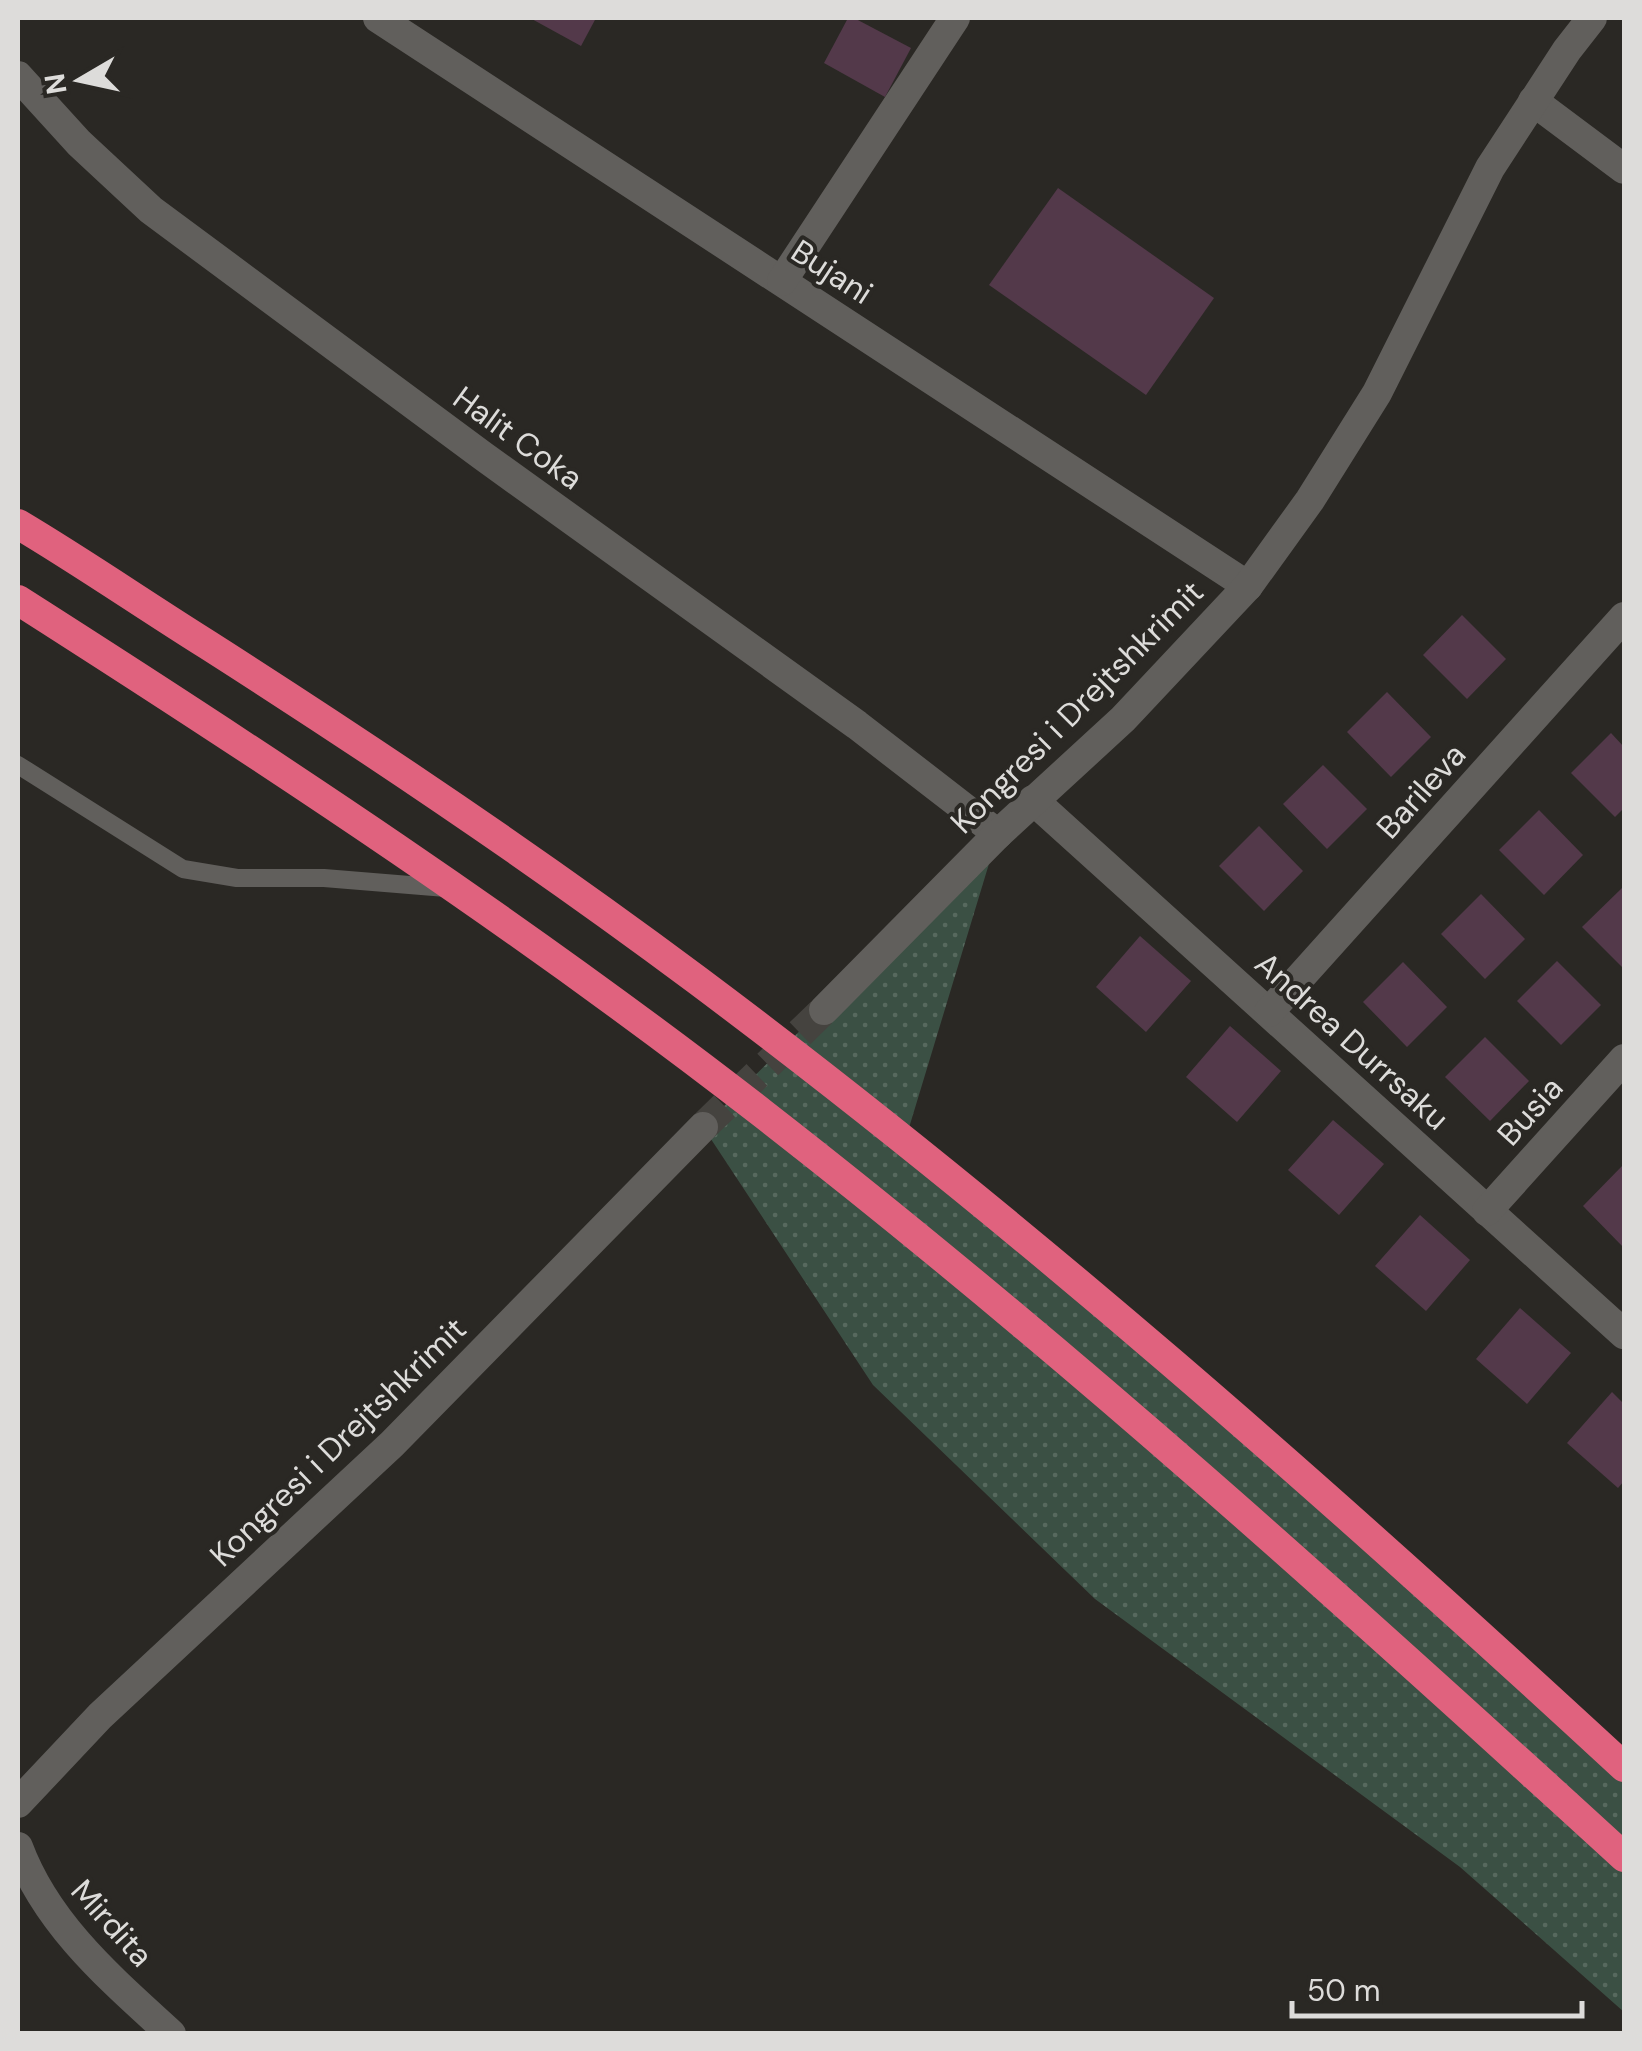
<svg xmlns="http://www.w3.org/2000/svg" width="1642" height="2051" viewBox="0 0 1642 2051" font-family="'DM Sans',sans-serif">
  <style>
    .grass { fill: url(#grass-dots) }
    .building { fill: #53394a }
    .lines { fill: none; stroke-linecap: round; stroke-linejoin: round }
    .minor-tunnel { stroke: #45433f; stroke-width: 30; stroke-dasharray: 30 15; stroke-linecap: butt }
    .service { stroke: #615f5c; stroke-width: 18 }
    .minor { stroke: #615f5c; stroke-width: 30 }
    .motorway { stroke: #e0627e; stroke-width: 30 }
    .labels { text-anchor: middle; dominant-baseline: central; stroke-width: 8; stroke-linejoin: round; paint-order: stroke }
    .street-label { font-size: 32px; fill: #dddcda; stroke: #2a2824 }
  </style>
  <defs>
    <pattern id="grass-dots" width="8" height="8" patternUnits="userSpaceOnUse" patternTransform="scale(2.5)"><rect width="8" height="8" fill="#3b5044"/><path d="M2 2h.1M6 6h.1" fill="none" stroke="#57695e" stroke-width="1.8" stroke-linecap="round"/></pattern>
  </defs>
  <rect width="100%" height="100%" fill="#2a2824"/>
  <polygon class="grass" points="998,834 905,1141 1624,1767 1624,2012 1460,1867 1095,1599 873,1385 703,1127"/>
  <g class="building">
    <polygon points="530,18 596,18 581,46"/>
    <polygon points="848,18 854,18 911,48 885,97 824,63"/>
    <polygon points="1058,188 1214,298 1146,395 989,285"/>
    <polygon points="1462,615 1506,659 1467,699 1423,655"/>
    <polygon points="1387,692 1431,737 1391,777 1347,732"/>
    <polygon points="1611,733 1624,747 1624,808 1615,817 1571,773"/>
    <polygon points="1323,765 1367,809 1327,849 1283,804"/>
    <polygon points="1539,810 1583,855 1544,895 1499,850"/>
    <polygon points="1259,826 1303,871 1264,911 1219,866"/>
    <polygon points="1622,888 1624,890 1624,969 1582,927"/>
    <polygon points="1481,894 1525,939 1485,979 1441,934"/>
    <polygon points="1140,936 1191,981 1146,1032 1096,987"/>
    <polygon points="1557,961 1601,1005 1561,1045 1517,1001"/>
    <polygon points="1403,962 1447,1007 1407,1047 1363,1002"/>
    <polygon points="1230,1026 1281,1071 1237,1122 1186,1077"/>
    <polygon points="1485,1037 1529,1081 1490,1121 1445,1077"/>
    <polygon points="1333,1120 1384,1164 1339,1215 1288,1170"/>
    <polygon points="1624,1164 1624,1248 1583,1206"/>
    <polygon points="1420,1215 1470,1260 1426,1311 1375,1266"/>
    <polygon points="1520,1308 1571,1353 1527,1404 1476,1359"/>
    <polygon points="1612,1392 1624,1404 1624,1481 1618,1488 1567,1443"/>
  </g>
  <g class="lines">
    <polyline class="minor-tunnel" points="703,1127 824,1010"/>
    <polyline class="service" points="18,765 183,869 237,878 324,878 446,888"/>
    <g class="minor">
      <polyline points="378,18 1248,586"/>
      <polyline points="18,76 79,143 151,210 483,456 857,725 998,834"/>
      <polyline points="1533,101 1624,169"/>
      <polyline points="782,281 955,18"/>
      <polyline points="1033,800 1624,1334"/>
      <polyline points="824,1010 998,834 1123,719 1248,586 1310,500 1377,393 1490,168 1567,50 1592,18"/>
      <polyline points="1269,1012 1624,617"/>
      <polyline points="1487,1211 1624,1059"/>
      <polyline points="18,1803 100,1716 392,1444 703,1127"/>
      <path d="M18,1847C47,1925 111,1979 171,2034"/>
    </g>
    <g class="motorway">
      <path d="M18,524C82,562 144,605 208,645C374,751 539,862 697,980C1022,1223 1326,1492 1624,1767"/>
      <path d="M18,600C272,762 524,928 762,1113C1062,1346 1344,1601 1624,1857"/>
    </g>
  </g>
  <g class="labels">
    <g class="street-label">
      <text transform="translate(832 272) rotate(33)">Bujani</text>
      <text transform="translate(518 438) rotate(36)">Halit Coka</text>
      <text transform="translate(1077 707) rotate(-45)">Kongresi i Drejtshkrimit</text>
      <text transform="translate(1421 791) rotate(-48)">Barileva</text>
      <text transform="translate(1352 1041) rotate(42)">Andrea Durrsaku</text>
      <text transform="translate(1530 1111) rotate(-48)">Busia</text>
      <text transform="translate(338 1442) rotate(-44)">Kongresi i Drejtshkrimit</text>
      <text transform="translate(112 1923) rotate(48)">Mirdita</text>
    </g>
  </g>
  <rect width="1642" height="2051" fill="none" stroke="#dddcda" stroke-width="40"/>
  <g transform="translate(80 80) rotate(261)" stroke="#2a2824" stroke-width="8" paint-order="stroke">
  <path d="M0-8L18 38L0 25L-18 38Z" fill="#dddcda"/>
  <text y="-15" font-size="28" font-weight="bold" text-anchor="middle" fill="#dddcda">N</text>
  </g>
  <path d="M1292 2001v15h290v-15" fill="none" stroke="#dddcda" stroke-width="5"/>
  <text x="1307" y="2001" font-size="30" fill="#dddcda" stroke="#2a2824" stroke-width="8" paint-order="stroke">50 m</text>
</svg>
